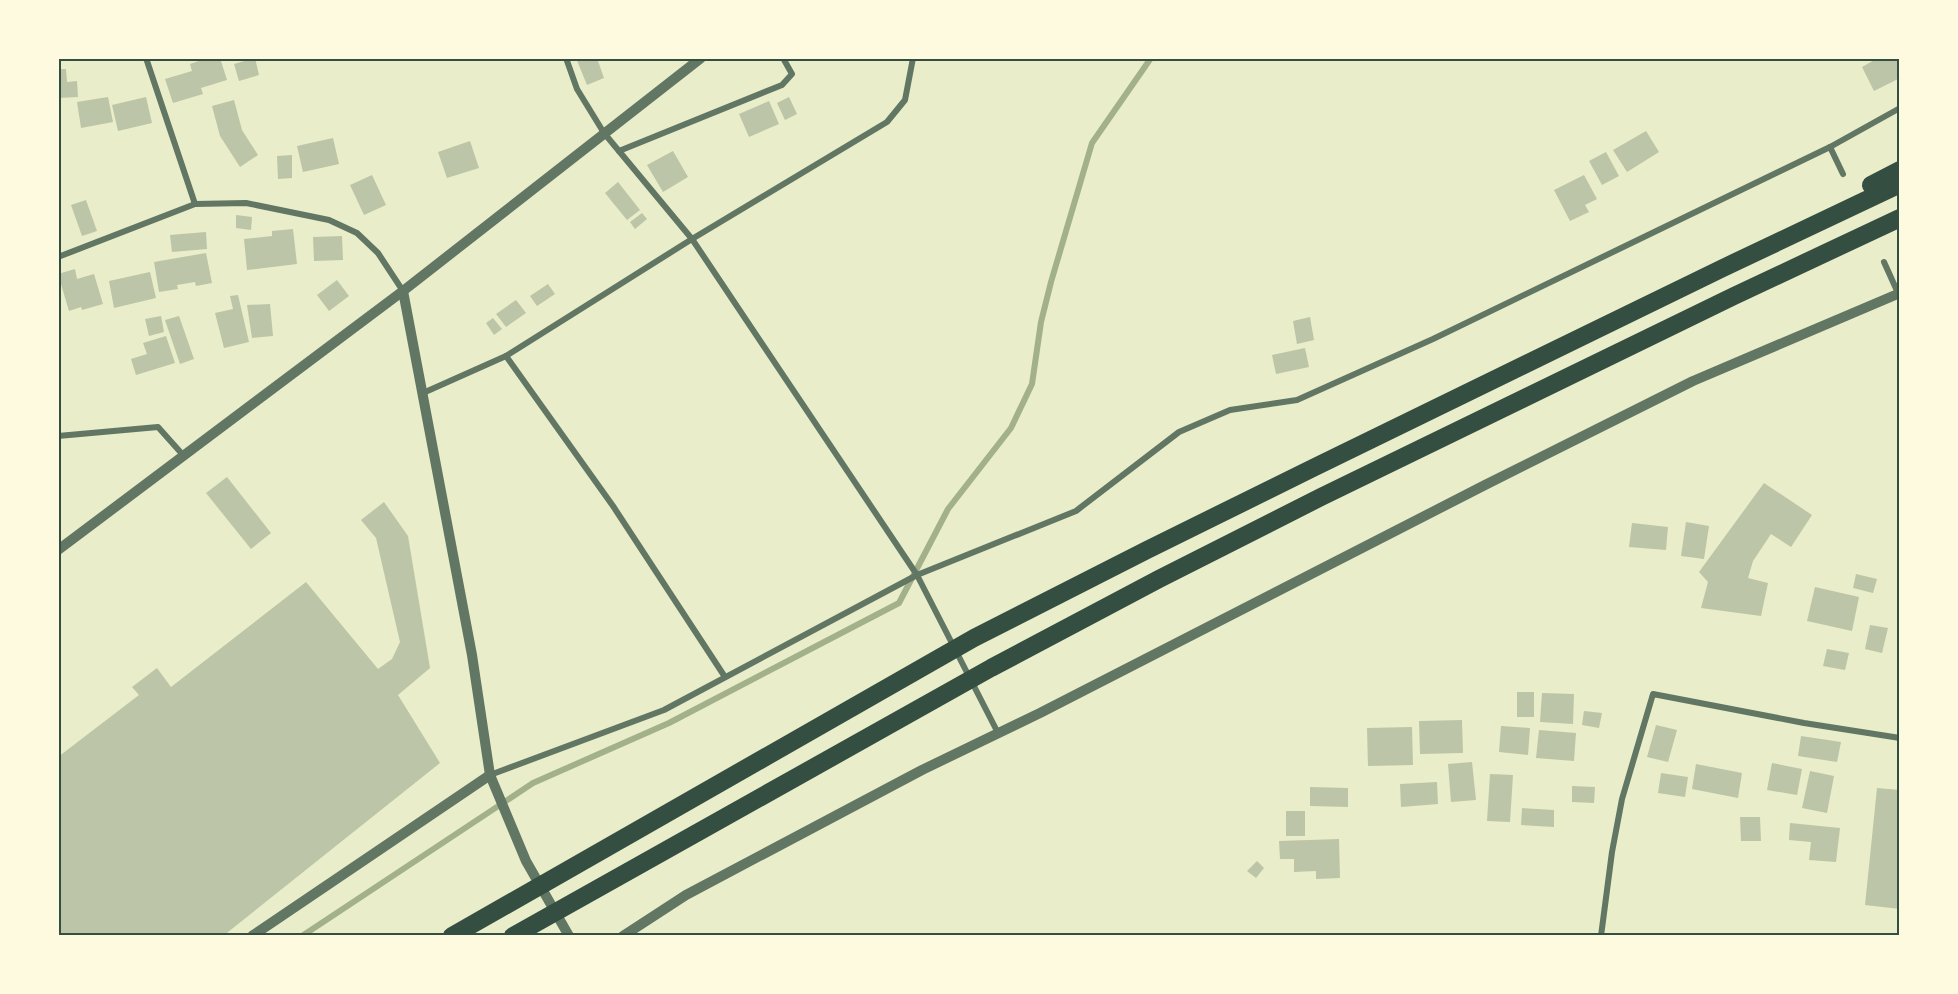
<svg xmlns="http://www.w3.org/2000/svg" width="1958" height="994" viewBox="0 0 1958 994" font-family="Jost,sans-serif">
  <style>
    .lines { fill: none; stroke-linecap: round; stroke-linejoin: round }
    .stream { stroke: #a3b18a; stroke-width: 6 }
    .building { fill: #bcc5a7 }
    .minor { stroke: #617663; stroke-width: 6 }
    .tertiary { stroke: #617663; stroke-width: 10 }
    .motorway { stroke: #344e41; stroke-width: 18 }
    .neatline { fill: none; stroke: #344e41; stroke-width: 2 }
  </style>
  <rect width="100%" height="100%" fill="#e9edc9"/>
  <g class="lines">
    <polyline class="stream" points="302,936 533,783 669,723 899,603 948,509 1011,428 1032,384 1041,322 1051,282 1092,143 1151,58"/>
  </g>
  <g class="building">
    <polygon points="207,58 220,58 227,80 201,88 203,94 173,103 165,79 192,71 190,64"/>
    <polygon points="255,58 259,75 239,81 234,64"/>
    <polygon points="576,58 597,58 604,78 587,85"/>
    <polygon points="1878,58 1900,58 1900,78 1874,91 1862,67"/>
    <polygon points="58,69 66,69 67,82 77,81 78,97 58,98"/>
    <polygon points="108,97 113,122 81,128 77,102"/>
    <polygon points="146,97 152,123 118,131 112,105"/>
    <polygon points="789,97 797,114 785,120 777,103"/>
    <polygon points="234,100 242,130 258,155 240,167 220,136 212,106"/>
    <polygon points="769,101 779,124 749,137 739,114"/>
    <polygon points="1646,131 1659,152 1627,172 1613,150"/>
    <polygon points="333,138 339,164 303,172 297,146"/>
    <polygon points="470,141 479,168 447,178 438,152"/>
    <polygon points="673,151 688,177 663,192 647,165"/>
    <polygon points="1606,152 1619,176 1602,185 1589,161"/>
    <polygon points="292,155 292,178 278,179 277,156"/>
    <polygon points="372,175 386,205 364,215 350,185"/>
    <polygon points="1584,175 1597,199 1585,205 1589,212 1570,221 1554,190"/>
    <polygon points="618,182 640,210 627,220 605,193"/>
    <polygon points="86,200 97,231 82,236 71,205"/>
    <polygon points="642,213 647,219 635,229 630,222"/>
    <polygon points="236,215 252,217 251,230 236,228"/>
    <polygon points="293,229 297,264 247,270 244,239 272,236 272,231"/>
    <polygon points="206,232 207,249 172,252 170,235"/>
    <polygon points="342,236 343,260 314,261 313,237"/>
    <polygon points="206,253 212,283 196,286 195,282 177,285 178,289 159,292 154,262"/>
    <polygon points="75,269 77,279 94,274 103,304 82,310 81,307 69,311 58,274"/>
    <polygon points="150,272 156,298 114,308 109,281"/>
    <polygon points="337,280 349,296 329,311 317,295"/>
    <polygon points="548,284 555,294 537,306 530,296"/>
    <polygon points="238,295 249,342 224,348 215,313 233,309 230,296"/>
    <polygon points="516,300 526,313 506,327 496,314"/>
    <polygon points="270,304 273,336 252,338 247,305"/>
    <polygon points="161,316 164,332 149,336 145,319"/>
    <polygon points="179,316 194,359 180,364 165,320"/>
    <polygon points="1310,317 1314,340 1297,344 1293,321"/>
    <polygon points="493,318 502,329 494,335 486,323"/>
    <polygon points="166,336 175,363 136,375 131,359 147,354 143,343"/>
    <polygon points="1305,348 1309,367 1276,374 1272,355"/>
    <polygon points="227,477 271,533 251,549 206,493"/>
    <polygon points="1764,483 1812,515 1791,547 1771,534 1753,561 1748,578 1768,583 1761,616 1701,608 1708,582 1699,572"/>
    <polygon points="384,502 408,536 430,668 398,695 440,763 223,936 58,936 58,757 139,695 132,687 157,668 171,687 306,582 378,669 392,659 400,642 376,538 361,520"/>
    <polygon points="1686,522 1709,526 1704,559 1681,556"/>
    <polygon points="1632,523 1668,527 1666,550 1629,547"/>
    <polygon points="1856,574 1877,579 1873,593 1853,588"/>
    <polygon points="1815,587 1859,597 1852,631 1807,621"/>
    <polygon points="1870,625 1888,628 1882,653 1865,649"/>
    <polygon points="1827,649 1849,653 1845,670 1823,666"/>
    <rect x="1517" y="692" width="17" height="25"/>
    <polygon points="1542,693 1574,694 1573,724 1540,722"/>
    <polygon points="1584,711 1602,713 1599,728 1582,725"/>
    <polygon points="1462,720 1463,753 1420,754 1419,721"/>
    <polygon points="1656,725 1677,730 1668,762 1647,757"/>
    <polygon points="1501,726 1530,728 1528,755 1499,752"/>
    <polygon points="1412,727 1413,765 1368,766 1367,728"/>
    <polygon points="1539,730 1576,733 1574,761 1536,758"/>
    <polygon points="1801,736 1841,742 1837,762 1798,756"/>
    <polygon points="1472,762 1476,800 1451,802 1448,764"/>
    <polygon points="1772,763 1802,769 1797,795 1767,790"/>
    <polygon points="1696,764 1742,773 1738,798 1692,789"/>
    <polygon points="1810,771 1834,776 1827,813 1802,808"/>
    <polygon points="1661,773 1688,777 1685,797 1658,793"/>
    <polygon points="1490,774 1513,775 1510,822 1487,821"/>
    <polygon points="1437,782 1438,804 1401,807 1400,784"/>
    <polygon points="1572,786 1595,787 1594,803 1572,802"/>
    <polygon points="1310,787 1348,788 1348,807 1310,806"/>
    <polygon points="1877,788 1900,790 1900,909 1865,905"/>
    <polygon points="1522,808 1554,810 1554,827 1521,825"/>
    <rect x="1286" y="811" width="19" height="25"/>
    <polygon points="1740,817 1760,817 1761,841 1741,841"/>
    <polygon points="1790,823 1840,828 1836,862 1809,860 1811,842 1789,840"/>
    <polygon points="1339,839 1340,878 1316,879 1316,871 1294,872 1294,859 1280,859 1279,841"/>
    <polygon points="1257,861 1264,868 1256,878 1247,871"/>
  </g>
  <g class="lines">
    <g class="minor">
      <polyline points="146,58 195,204"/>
      <polyline points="566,58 577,89 604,133 692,239 917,575 998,733"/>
      <polyline points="1830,147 1843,174"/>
      <polyline points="619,151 782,85 792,74 783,58"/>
      <polyline points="58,257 195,204 246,203 329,220 357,233 378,253 403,291"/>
      <polyline points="1884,262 1898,293"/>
      <polyline points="506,356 613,506 725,677"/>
      <polyline points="423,393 506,356 692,239 887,122 905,100 913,58"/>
      <polyline points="58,436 158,427 183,455"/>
      <polyline points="490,775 664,710 917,575 1076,511 1179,432 1230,410 1297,400 1433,339 1830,147 1900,108"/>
      <polyline points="1601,936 1612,852 1622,799 1653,694 1804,723 1900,738"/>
    </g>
    <g class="tertiary">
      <polyline points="403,291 472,655 490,775 526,861 569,936"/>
      <polyline points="58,550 403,291 701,58"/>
      <polyline points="252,936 490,775"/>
      <polyline points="623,936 686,895 922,770 1040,713 1485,485 1693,381 1900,293"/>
    </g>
    <g class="motorway">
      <polyline points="1871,185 1900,170"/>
      <polyline points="452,936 974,638 1147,550 1315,467 1723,268 1900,184"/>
      <polyline points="513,936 991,668 1159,579 1321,497 1734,296 1900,218"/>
    </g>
  </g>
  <rect width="1958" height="994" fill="none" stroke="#fefae0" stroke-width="120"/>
  <rect x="60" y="60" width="1838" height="874" class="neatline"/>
</svg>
